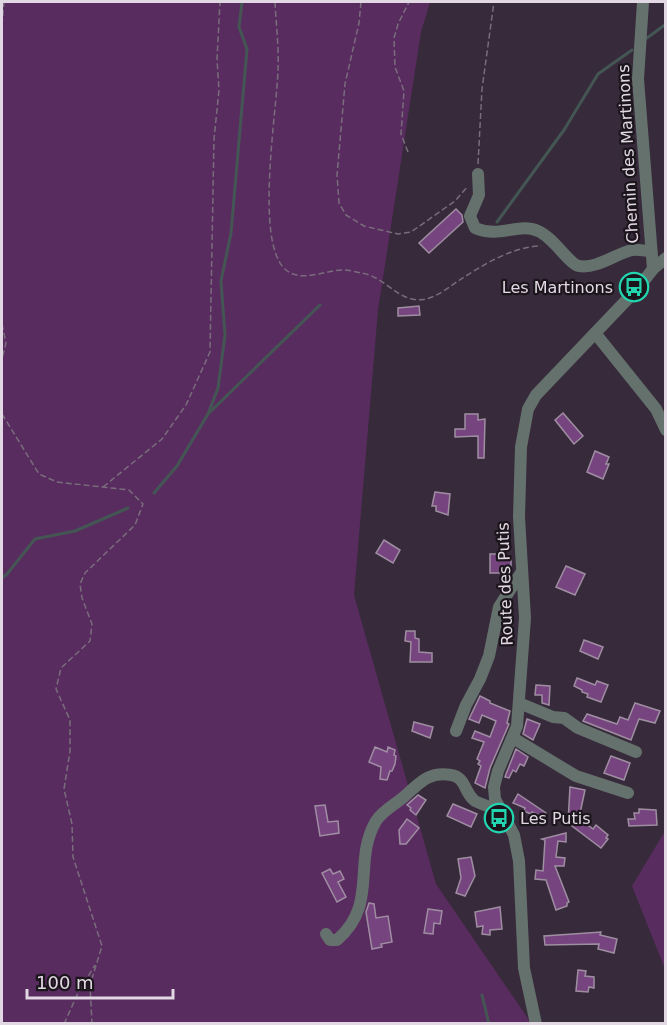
<svg xmlns="http://www.w3.org/2000/svg" width="667" height="1025" viewBox="0 0 667 1025" font-family="'DejaVu Sans',sans-serif">
  <style>
    .green { fill: #592c60 }
    .lines { fill: none; stroke-linecap: round; stroke-linejoin: round }
    .stream { stroke: #445654; stroke-width: 3 }
    .building { fill: #76457f; stroke: #9f8ea2; stroke-width: 1.5 }
    .path { stroke: #796d7b; stroke-width: 1.5; stroke-dasharray: 6 3; stroke-linecap: butt }
    .minor { stroke: #65716d; stroke-width: 12 }
    .labels { text-anchor: middle; dominant-baseline: central; stroke-width: 4.5; stroke-linejoin: round; paint-order: stroke }
    .street-label { font-size: 16px; fill: #e2d8e3; stroke: #1b151c }
    .poi-label { font-size: 16px; fill: #e2d8e3; stroke: #1b151c; text-anchor: end }
  </style>
  <rect width="100%" height="100%" fill="#372a3a"/>
  <g class="green">
    <polygon points="2,2 430,2 421,32 378,310 354,595 436,884 531,1023 2,1024"/>
    <polygon points="665,831 665,969 632,886"/>
  </g>
  <g class="lines">
    <g class="stream">
      <polyline points="647,38 666,24"/>
      <polyline points="497,222 564,130 598,74 632,50"/>
      <polyline points="209,413 320,305"/>
      <polyline points="154,493 177,466 208,414 218,388 225,335 221,281 231,233 247,49 239,27 242,2"/>
      <polyline points="2,578 7,574 35,539 75,531 128,508"/>
      <polyline points="482,995 489,1024"/>
    </g>
  </g>
  <g class="building">
    <polygon points="456,209 462,215 463,222 429,253 419,243"/>
    <polygon points="419,306 420,315 398,316 398,308"/>
    <polygon points="563,413 583,436 574,444 555,420"/>
    <polygon points="465,414 478,414 478,420 485,419 484,458 478,458 478,436 455,437 455,429 465,429"/>
    <polygon points="595,451 609,457 606,464 609,464 603,479 587,472"/>
    <polygon points="435,492 450,494 448,515 436,511 436,506 432,506"/>
    <polygon points="384,540 400,550 393,563 376,553"/>
    <polygon points="490,554 504,554 504,558 511,558 511,573 490,573"/>
    <polygon points="566,566 585,574 575,595 556,587"/>
    <polygon points="406,631 415,631 415,638 419,639 419,652 432,653 432,662 410,662 411,642 405,641"/>
    <polygon points="584,640 603,647 598,659 580,651"/>
    <polygon points="577,678 595,685 597,681 608,685 601,702 587,697 588,694 582,692 582,690 574,686"/>
    <polygon points="536,685 550,686 549,705 542,703 542,695 535,695"/>
    <polygon points="480,696 490,701 490,703 510,711 507,723 509,724 490,768 485,788 475,783 481,766 478,764 480,761 477,759 484,742 472,738 475,731 490,737 496,721 482,715 479,723 469,719"/>
    <polygon points="635,703 660,711 655,723 639,719 631,740 583,721 587,714 617,724 620,717 628,720"/>
    <polygon points="527,719 540,724 533,740 523,734"/>
    <polygon points="414,722 433,727 430,738 412,731"/>
    <polygon points="375,747 387,752 388,747 395,750 394,755 396,756 395,764 392,771 390,771 387,780 380,779 381,767 369,762"/>
    <polygon points="516,749 528,757 524,766 520,764 516,772 513,770 509,778 505,777 506,774"/>
    <polygon points="611,756 630,763 624,780 604,773"/>
    <polygon points="570,787 585,790 579,818 593,829 596,825 608,835 606,838 608,839 601,848 568,823"/>
    <polygon points="518,794 546,813 544,817 532,812 531,814 524,811 525,808 513,803"/>
    <polygon points="418,795 426,800 416,815 410,810 411,808 407,805"/>
    <polygon points="453,804 477,814 471,827 447,816"/>
    <polygon points="325,805 328,822 338,821 339,833 320,836 315,806"/>
    <polygon points="639,809 656,810 657,825 629,826 628,819 635,819 634,813 639,813"/>
    <polygon points="407,819 419,828 406,844 400,844 399,830"/>
    <polygon points="566,833 566,842 558,841 556,857 565,858 564,866 555,866 569,902 567,903 567,906 556,910 546,880 535,879 536,870 543,871 545,840 542,839"/>
    <polygon points="471,857 475,876 465,896 456,893 461,878 458,859"/>
    <polygon points="330,869 333,874 340,871 344,879 338,882 346,897 337,902 322,873"/>
    <polygon points="369,903 374,904 376,918 388,916 392,942 381,944 382,947 372,949 366,912"/>
    <polygon points="500,907 502,929 490,930 490,935 482,934 483,926 477,927 475,912"/>
    <polygon points="428,909 442,911 440,924 434,923 433,934 424,933"/>
    <polygon points="601,932 600,935 617,939 614,953 598,949 599,944 545,945 544,936"/>
    <polygon points="578,970 586,971 585,976 594,977 594,988 589,987 588,992 576,991"/>
  </g>
  <g class="lines">
    <g class="path">
      <path d="M275,2C276,24 279,47 278,70C277,111 254,244 286,270C302,283 325,270 343,270C349,270 356,272 361,273C386,276 399,305 426,299C438,296 448,288 458,281C481,266 513,246 541,246"/>
      <polyline points="361,2 359,23 345,84 337,175 339,203 346,215 364,226 398,234 411,232 455,201 468,186"/>
      <polyline points="2,25 4,2"/>
      <polyline points="408,152 401,134 404,91 395,67 394,38 398,24 409,2"/>
      <polyline points="478,164 482,89 494,2"/>
      <polyline points="2,324 6,343 2,359"/>
      <polyline points="2,414 39,474 57,482 129,490 143,504 135,525 85,573 80,584 82,598 92,624 90,641 61,668 56,689 70,720 70,751 64,789 72,824 73,857 102,946 90,985 92,1024"/>
      <polyline points="103,487 162,439 186,405 210,352 214,139 219,90 217,59 220,2"/>
      <polyline points="64,1024 78,993 95,965"/>
    </g>
    <g class="minor">
      <polyline points="643,2 638,79 653,269"/>
      <path d="M478,174L479,195L470,216L475,228C501,239 518,222 538,231C553,237 570,265 579,266C597,269 615,254 632,250C638,249 644,251 650,251"/>
      <polyline points="595,333 656,409 666,430"/>
      <polyline points="519,703 553,717 564,718 578,728 636,752"/>
      <polyline points="456,731 466,705 480,679 489,656 499,607 521,573"/>
      <polyline points="513,738 576,776 628,793"/>
      <path d="M326,934L330,940H337C379,904 352,862 376,821C384,809 397,804 407,794C421,781 431,771 451,775C466,777 464,793 475,801C483,805 493,808 501,811"/>
      <polyline points="536,1024 524,968 519,861 514,835 495,799 494,787 498,771 517,726 525,618 519,517 521,447 528,409 536,395 639,287 653,269 666,258"/>
    </g>
  </g>
  <defs>
    <g id="bus-ring" transform="scale(1.5)"><circle r="9.5" fill="#1b151c" stroke="#22d5af" stroke-width="1.5"/><path d="M-5-6H5V4H4V6H2V4H-2V6H-4V4H-5ZM-3.5-4V0h7V-4ZM-3.5 1.2v1.5H-2V1.2ZM2 1.2v1.5H3.5V1.2Z" fill="#22d5af"/></g>
  </defs>
  <g fill-rule="evenodd">
    <use href="#bus-ring" x="634" y="287"/>
    <use href="#bus-ring" x="499" y="818"/>
  </g>
  <g class="labels">
    <g class="street-label">
      <text transform="translate(628 154) rotate(-93)">Chemin des Martinons</text>
      <text transform="translate(505 584) rotate(-92)">Route des Putis</text>
    </g>
    <g class="poi-label">
      <text x="613" y="287">Les Martinons</text>
      <text x="520" y="818" text-anchor="start">Les Putis</text>
    </g>
  </g>
  <rect width="667" height="1025" fill="none" stroke="#e2d8e3" stroke-width="6"/>
  <path d="M27 989v9h146v-9" fill="none" stroke="#e2d8e3" stroke-width="3"/>
  <text x="36" y="989" font-size="18" fill="#e2d8e3" stroke="#1b151c" stroke-width="4.5" paint-order="stroke">100 m</text>
</svg>
